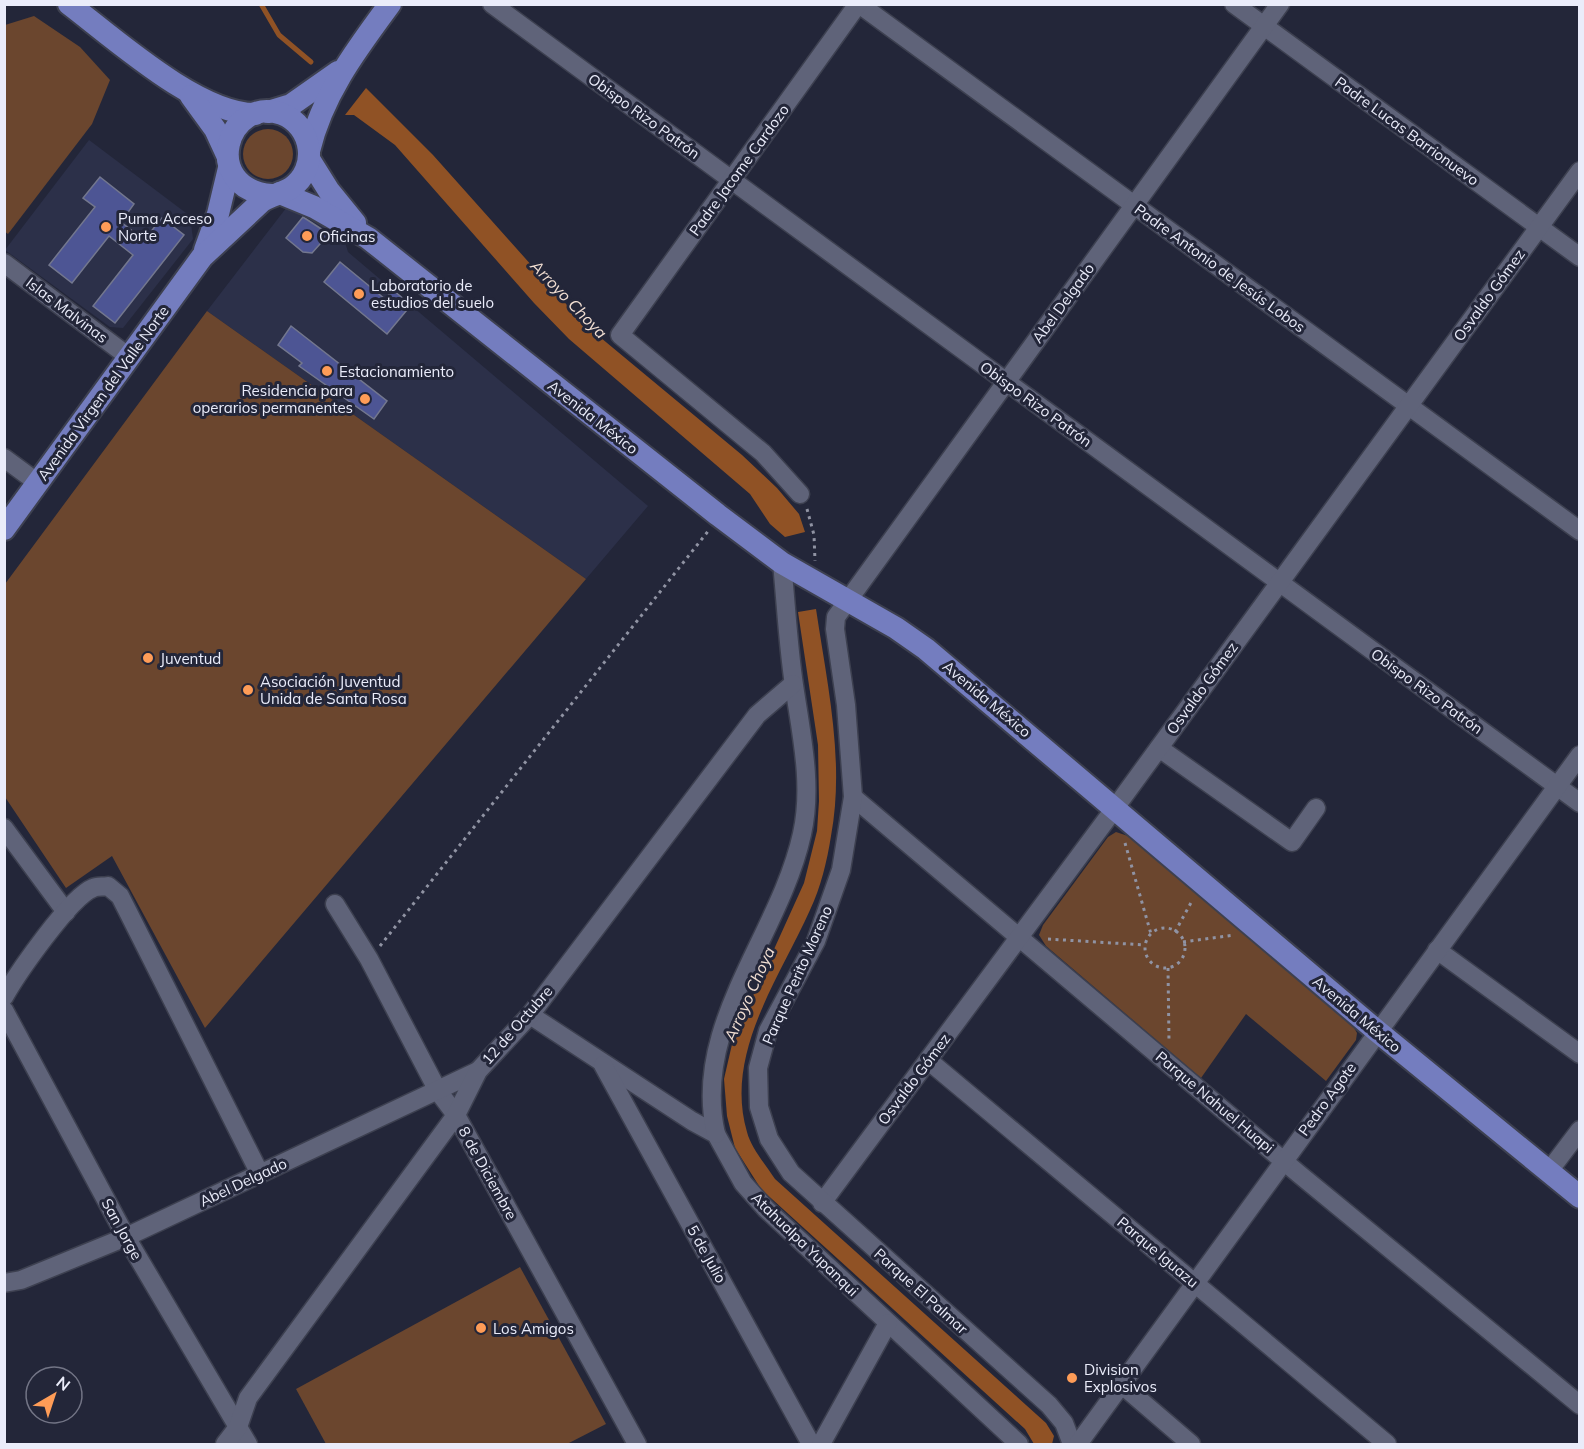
<svg xmlns="http://www.w3.org/2000/svg" width="1584" height="1449" viewBox="0 0 1584 1449" font-family="Mulish,sans-serif">
  <style>
    .built { fill: #2c3049 }
    .green { fill: #6b462e }
    .water { fill: #905225 }
    .lines { fill: none; stroke-linecap: round; stroke-linejoin: round }
    .stream { stroke: #905225; stroke-width: 5 }
    .building { fill: #4d5594; stroke: #73778e; stroke-width: 1.5 }
    .minor-casing { stroke: #3d4050; stroke-width: 21 }
    .major-casing { stroke: #3d4050; stroke-width: 26 }
    .path { stroke: #9093a3; stroke-width: 3; stroke-dasharray: 3 4.5; stroke-linecap: butt }
    .minor { stroke: #5f6379; stroke-width: 18 }
    .major { stroke: #747dbf; stroke-width: 22 }
    .poi-dot { fill: #fe9c57; stroke: #232639; stroke-width: 2 }
    .labels { text-anchor: middle; dominant-baseline: central; stroke-width: 6; stroke-linejoin: round; paint-order: stroke }
    .street-label { font-size: 15px; fill: #eaecfa; stroke: #232639 }
    .poi-label { font-size: 15px; fill: #eaecfa; stroke: #232639; text-anchor: start }
    .water-label { font-size: 16px; font-style: italic; fill: #f2dfd3; stroke: #232639 }
  </style>
  <rect width="100%" height="100%" fill="#232639"/>
  <g class="built">
    <polygon points="89,140 190,216 193,239 123,328 110,327 5,250"/>
    <polygon points="290,203 301,207 345,242 348,252 648,506 586,579 207,311"/>
  </g>
  <g class="green">
    <polygon points="34,16 80,47 110,80 92,124 8,234 4,231 5,25"/>
    <circle cx="268" cy="154" r="25"/>
    <polygon points="207,311 586,579 205,1028 112,856 66,888 5,797 5,584"/>
    <polygon points="1116,832 1128,836 1353,1026 1357,1033 1356,1040 1326,1081 1246,1014 1201,1078 1046,946 1039,935 1043,925 1108,837"/>
    <polygon points="520,1267 606,1424 567,1444 326,1444 296,1389"/>
  </g>
  <g class="water">
    <polygon points="366,88 433,155 583,323 742,455 777,488 799,514 805,532 785,537 770,524 750,494 569,339 534,303 395,145 354,115 345,115"/>
    <path d="M816,609C827,683 845,761 831,836C827,861 821,887 810,910C779,979 724,1054 747,1132C751,1148 766,1165 775,1179L1046,1423L1054,1436L1052,1444H1034L1025,1429L761,1189L735,1148L727,1116L724,1079L733,1040L804,883L817,831L819,801L818,745L798,612Z"/>
  </g>
  <g class="lines">
    <polyline class="stream" points="261,4 279,35 311,62"/>
  </g>
  <g class="building">
    <polygon points="100,177 134,204 121,222 144,240 162,218 184,235 115,323 93,306 133,255 109,236 72,283 49,265 95,207 83,198"/>
    <polygon points="303,217 329,234 312,253 303,252 286,238"/>
    <polygon points="340,262 385,299 393,290 411,305 387,334 324,282"/>
    <polygon points="291,326 387,401 374,419 299,366 302,363 278,345"/>
  </g>
  <g class="lines">
    <g class="minor-casing">
      <g id="minor">
        <polyline points="492,4 1580,803"/>
        <polyline points="859,4 1580,531"/>
        <polyline points="1234,4 1580,257"/>
        <polyline points="4,263 129,357"/>
        <polyline points="4,458 38,483"/>
        <polyline points="800,494 763,453 620,335 858,4"/>
        <polyline points="1159,748 1292,842 1316,808"/>
        <polyline points="853,797 1299,1174 1580,1405"/>
        <polyline points="4,828 66,912"/>
        <polyline points="335,904 369,959 438,1091 456,1115 637,1444"/>
        <polyline points="1437,950 1580,1054"/>
        <path d="M4,997C17,974 70,897 93,888C97,886 103,887 108,886L120,896L260,1174"/>
        <polyline points="4,1010 126,1237 248,1444"/>
        <polyline points="530,1015 692,1121 716,1134 743,1183 766,1209 1019,1444"/>
        <polyline points="929,1061 1387,1444"/>
        <polyline points="603,1065 811,1444"/>
        <path d="M716,1134C691,1026 780,935 802,834C813,785 801,733 794,685C788,645 786,603 782,563"/>
        <polyline points="1549,1171 1580,1130"/>
        <polyline points="822,1203 1115,808 1580,171"/>
        <polyline points="4,1283 21,1280 126,1237 478,1071"/>
        <polyline points="1121,1384 1191,1444"/>
        <polyline points="225,1444 238,1427 248,1398 456,1115 478,1071 530,1015 757,715 793,684"/>
        <polyline points="821,1444 888,1323"/>
        <polyline points="1072,1444 1064,1423 1049,1405 791,1173 769,1139 759,1107 758,1068 768,1031 816,941 841,870 853,797 846,705 835,629 836,617 1280,4"/>
        <polyline points="1078,1444 1580,755"/>
      </g>
    </g>
    <g class="major-casing">
      <g id="major">
        <path d="M69,4C115,39 198,114 255,114"/>
        <polyline points="191,96 215,129 227,155"/>
        <polyline points="268,112 291,105 338,72"/>
        <path d="M309,151C322,95 356,50 390,4"/>
        <polyline points="309,159 329,191 355,223"/>
        <polyline points="280,193 314,207 368,238 718,515 782,563 896,628 926,649 1377,1031 1580,1197"/>
        <polyline points="205,250 218,214 229,168"/>
        <path d="M4,529L202,257L262,201C271,195 281,194 291,188C319,169 313,126 282,114C227,94 199,188 271,195"/>
      </g>
    </g>
    <g class="path">
      <polyline points="807,509 814,535 815,561"/>
      <polyline points="1125,843 1151,934"/>
      <circle cx="1165" cy="948" r="20"/>
      <polyline points="1175,932 1193,899"/>
      <polyline points="1048,939 1145,945"/>
      <polyline points="1183,942 1235,935"/>
      <polyline points="380,946 709,530"/>
      <polyline points="1168,968 1169,1041"/>
    </g>
    <use href="#minor" class="minor"/>
    <use href="#major" class="major"/>
  </g>
  <g class="poi-dot">
    <circle cx="106" cy="227" r="6"/>
    <circle cx="307" cy="236" r="6"/>
    <circle cx="359" cy="294" r="6"/>
    <circle cx="327" cy="371" r="6"/>
    <circle cx="365" cy="399" r="6"/>
    <circle cx="148" cy="658" r="6"/>
    <circle cx="248" cy="690" r="6"/>
    <circle cx="481" cy="1328" r="6"/>
    <circle cx="1072" cy="1378" r="6"/>
  </g>
  <g class="labels">
    <g class="street-label">
      <text transform="translate(644 116) rotate(36)">Obispo Rizo Patrón</text>
      <text transform="translate(1407 131) rotate(36)">Padre Lucas Barrionuevo</text>
      <text transform="translate(739 170) rotate(-54)">Padre Jacome Cardozo</text>
      <text transform="translate(1220 268) rotate(36)">Padre Antonio de Jesús Lobos</text>
      <text transform="translate(1489 295) rotate(-54)">Osvaldo Gómez</text>
      <text transform="translate(1063 303) rotate(-54)">Abel Delgado</text>
      <text transform="translate(67 310) rotate(37)">Islas Malvinas</text>
      <text transform="translate(103 393) rotate(-54)">Avenida Virgen del Valle Norte</text>
      <text transform="translate(1036 404) rotate(36)">Obispo Rizo Patrón</text>
      <text transform="translate(593 417) rotate(38)">Avenida México</text>
      <text transform="translate(1202 688) rotate(-54)">Osvaldo Gómez</text>
      <text transform="translate(1427 691) rotate(36)">Obispo Rizo Patrón</text>
      <text transform="translate(987 699) rotate(40)">Avenida México</text>
      <text transform="translate(797 975) rotate(-66)">Parque Perito Moreno</text>
      <text transform="translate(1357 1014) rotate(40)">Avenida México</text>
      <text transform="translate(517 1025) rotate(-49)">12 de Octubre</text>
      <text transform="translate(914 1079) rotate(-53)">Osvaldo Gómez</text>
      <text transform="translate(1327 1099) rotate(-54)">Pedro Agote</text>
      <text transform="translate(1215 1102) rotate(40)">Parque Nahuel Huapi</text>
      <text transform="translate(488 1173) rotate(61)">8 de Diciembre</text>
      <text transform="translate(243 1182) rotate(-25)">Abel Delgado</text>
      <text transform="translate(122 1229) rotate(61)">San Jorge</text>
      <text transform="translate(805 1244) rotate(44)">Atahualpa Yupanqui</text>
      <text transform="translate(1158 1252) rotate(40)">Parque Iguazu</text>
      <text transform="translate(707 1254) rotate(61)">5 de Julio</text>
      <text transform="translate(921 1291) rotate(42)">Parque El Palmar</text>
    </g>
    <g class="poi-label">
      <text x="118" y="218">Puma Acceso<tspan x="118" dy="17">Norte</tspan></text>
      <text x="319" y="236">Oficinas</text>
      <text x="371" y="285">Laboratorio de<tspan x="371" dy="17">estudios del suelo</tspan></text>
      <text x="339" y="371">Estacionamiento</text>
      <text x="353" y="390" text-anchor="end">Residencia para<tspan x="353" dy="17">operarios permanentes</tspan></text>
      <text x="160" y="658">Juventud</text>
      <text x="260" y="681">Asociación Juventud<tspan x="260" dy="17">Unida de Santa Rosa</tspan></text>
      <text x="493" y="1328">Los Amigos</text>
      <text x="1084" y="1369">Division<tspan x="1084" dy="17">Explosivos</tspan></text>
    </g>
    <g class="water-label">
      <text transform="translate(569 299) rotate(46)">Arroyo Choya</text>
      <text transform="translate(749 994) rotate(-66)">Arroyo Choya</text>
    </g>
  </g>
  <rect width="1584" height="1449" fill="none" stroke="#eaecfa" stroke-width="12"/>
  <g transform="translate(54 1395) rotate(39)"><circle r="28" fill="#232639" stroke="#737586" stroke-width="1.5"/>
  <path d="M0-4.5L10 22L0 15L-10 22Z" fill="#fe9c57"/>
  <text y="-9" font-size="16" font-weight="bold" text-anchor="middle" fill="#eaecfa">N</text>
  </g>
</svg>
